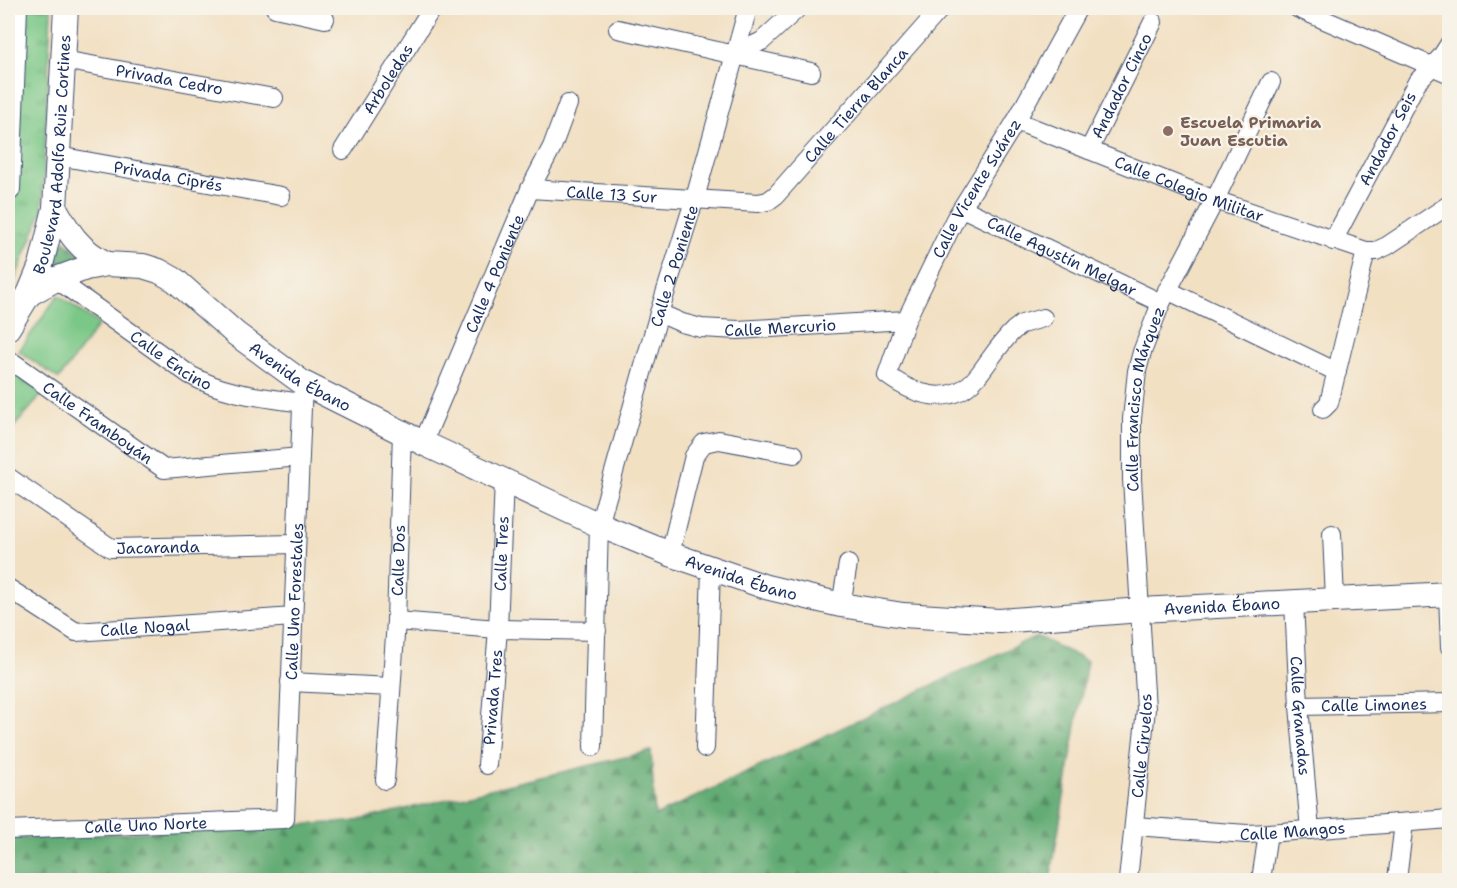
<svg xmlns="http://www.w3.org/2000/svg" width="1457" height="888" viewBox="0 0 1457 888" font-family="'Shantell Sans',sans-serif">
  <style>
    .grass { fill: url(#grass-tufts); stroke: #4a7b72; stroke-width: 1.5 }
    .forest { fill: url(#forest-firs); stroke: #3f6e69; stroke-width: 1.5 }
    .pitch { fill: #7ac787; stroke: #4a7b72; stroke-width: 1.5 }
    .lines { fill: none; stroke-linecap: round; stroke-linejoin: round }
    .minor-casing { stroke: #3b4a6d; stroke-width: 20 }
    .secondary-casing { stroke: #3b4a6d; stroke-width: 26 }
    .minor { stroke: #fff; stroke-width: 18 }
    .secondary { stroke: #fff; stroke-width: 24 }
    .education-dot { fill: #8d6e63; stroke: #f7f3e8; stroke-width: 2 }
    .labels { text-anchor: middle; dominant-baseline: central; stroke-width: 4.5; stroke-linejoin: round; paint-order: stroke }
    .street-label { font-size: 16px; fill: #1b2f5e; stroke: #f7f3e8 }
    .education-label { font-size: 16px; font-weight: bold; fill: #785e54; stroke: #f7f3e8; text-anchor: start }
  </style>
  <defs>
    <pattern id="grass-tufts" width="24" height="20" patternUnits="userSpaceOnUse" patternTransform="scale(1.5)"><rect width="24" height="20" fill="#7ac787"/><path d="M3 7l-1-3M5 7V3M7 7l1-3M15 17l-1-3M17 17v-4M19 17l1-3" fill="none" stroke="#63a272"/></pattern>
    <pattern id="forest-firs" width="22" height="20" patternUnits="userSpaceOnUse" patternTransform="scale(1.5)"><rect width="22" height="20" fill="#63ac74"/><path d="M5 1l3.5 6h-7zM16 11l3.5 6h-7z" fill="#518c62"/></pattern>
  </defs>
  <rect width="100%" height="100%" fill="#f7f3e8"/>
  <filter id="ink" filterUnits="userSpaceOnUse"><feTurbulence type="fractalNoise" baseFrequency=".0167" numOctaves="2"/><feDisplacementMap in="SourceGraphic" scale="12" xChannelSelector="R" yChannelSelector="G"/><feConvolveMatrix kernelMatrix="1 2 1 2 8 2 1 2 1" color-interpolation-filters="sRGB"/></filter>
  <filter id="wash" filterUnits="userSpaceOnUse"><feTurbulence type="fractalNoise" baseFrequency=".008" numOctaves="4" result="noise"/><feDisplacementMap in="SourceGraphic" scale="24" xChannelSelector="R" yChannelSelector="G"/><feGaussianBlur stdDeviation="1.35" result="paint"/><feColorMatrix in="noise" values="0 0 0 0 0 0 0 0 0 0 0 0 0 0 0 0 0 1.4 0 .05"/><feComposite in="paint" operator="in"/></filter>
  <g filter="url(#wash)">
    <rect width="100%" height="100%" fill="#f2e0c3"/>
    <g class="grass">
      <polygon points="21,8 51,8 42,212 8,296 8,222 12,209"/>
      <polygon points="8,363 44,392 8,434"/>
    </g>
    <g class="forest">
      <polygon points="65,241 89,263 39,282"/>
      <polygon points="1036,636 1087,661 1050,880 8,880 8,839 351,822 651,751 655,816"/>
    </g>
    <polygon class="pitch" points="58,295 99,324 59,379 19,351"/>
  </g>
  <g filter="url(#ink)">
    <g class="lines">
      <g class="minor-casing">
        <g id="minor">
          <polyline points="275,8 325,19"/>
          <polyline points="1297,8 1450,74"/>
          <polyline points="618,29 811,72"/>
          <polyline points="735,54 762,41 798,8"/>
          <path id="s1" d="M63,60L274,98"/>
          <path id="s2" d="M1016,121L1215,200L1366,251H1376L1387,246L1450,204"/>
          <path id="s3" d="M343,150L432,8"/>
          <path id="s4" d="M1089,150L1153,22"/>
          <path id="s5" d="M58,156L281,196"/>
          <path id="s6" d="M530,189L758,203L768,201L776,195L941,8"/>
          <path id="s7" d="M962,208L1161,303"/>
          <path id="s8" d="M1333,241L1417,82L1441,57L1450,43"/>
          <path id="s9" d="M56,279L190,375C226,395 262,397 302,403"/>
          <polyline points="1167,290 1337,372"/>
          <path id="s10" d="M659,313L682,323L701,328L738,330L906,320"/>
          <path id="s11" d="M1043,318L1022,324L1014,330C999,344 989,362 976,378C950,408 914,395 887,375L906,320L955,219L1016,121L1078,8"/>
          <path id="s12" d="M8,359L164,469L300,457"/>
          <polyline points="1323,409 1329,403 1366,251"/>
          <path id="s13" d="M423,443L530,189L552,147L568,104"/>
          <path id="s14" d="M8,477L111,548L296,544"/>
          <polyline points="1332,534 1335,600"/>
          <polyline points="670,554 694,456 704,443 719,440 794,454"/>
          <polyline points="1450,587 1448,594 1450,647"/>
          <path id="s15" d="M8,588L76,632L293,617"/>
          <path id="s16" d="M1294,602L1299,706L1310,830"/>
          <polyline points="841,605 848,564"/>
          <polyline points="396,621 498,629 597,631"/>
          <polyline points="290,682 391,687"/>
          <path id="s17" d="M1299,706L1450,703"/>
          <path id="s18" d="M593,747L599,525L659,313L695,198L748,8"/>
          <polyline points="705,748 711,569"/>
          <path id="s19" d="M487,765L498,629L504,480"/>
          <path id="s20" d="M385,780L396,621L402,432"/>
          <path id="s21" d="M1134,826L1247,834L1268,833L1450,819"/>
          <path id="s22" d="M8,830L285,819L303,383"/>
          <path id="s23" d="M1128,880L1146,709L1132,479V419L1137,371L1142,352L1161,303L1215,200L1271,82"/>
          <polyline points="1261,880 1268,833"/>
          <polyline points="1397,880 1404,823"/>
        </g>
      </g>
      <g class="secondary-casing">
        <g id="secondary">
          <polyline points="8,189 15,8"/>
          <path d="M55,208C70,234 79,250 107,264"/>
          <path id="s24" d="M29,294L56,279L86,268L107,264L143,266L159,271L175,280L236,334L303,383L423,443L599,525L670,554L766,587L841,605L903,615L999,621L1141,610L1450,594"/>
          <path id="s25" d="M8,328L29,294L41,265L55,208L66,8"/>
        </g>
      </g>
      <use href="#minor" class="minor"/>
      <use href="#secondary" class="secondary"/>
    </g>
  </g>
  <circle class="education-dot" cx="1168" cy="131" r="6"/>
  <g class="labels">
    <g class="street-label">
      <text stroke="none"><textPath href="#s1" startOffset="108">Privada Cedro</textPath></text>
      <text stroke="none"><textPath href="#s3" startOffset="84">Arboledas</textPath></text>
      <text stroke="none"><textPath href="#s4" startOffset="72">Andador Cinco</textPath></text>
      <text stroke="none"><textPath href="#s6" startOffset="369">Calle Tierra Blanca</textPath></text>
      <text stroke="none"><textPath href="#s8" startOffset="116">Andador Seis</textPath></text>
      <text stroke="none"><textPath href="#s25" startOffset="183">Boulevard Adolfo Ruiz Cortines</textPath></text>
      <text stroke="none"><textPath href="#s5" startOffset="112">Privada Ciprés</textPath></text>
      <text stroke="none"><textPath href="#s11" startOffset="400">Calle Vicente Suárez</textPath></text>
      <text stroke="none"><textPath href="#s2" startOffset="186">Calle Colegio Militar</textPath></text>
      <text stroke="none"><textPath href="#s6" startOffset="82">Calle 13 Sur</textPath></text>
      <text stroke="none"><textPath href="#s7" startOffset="111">Calle Agustín Melgar</textPath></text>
      <text stroke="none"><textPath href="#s18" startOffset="492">Calle 2 Poniente</textPath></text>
      <text stroke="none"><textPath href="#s13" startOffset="184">Calle 4 Poniente</textPath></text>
      <text stroke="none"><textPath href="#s10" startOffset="124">Calle Mercurio</textPath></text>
      <text stroke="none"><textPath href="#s9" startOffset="141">Calle Encino</textPath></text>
      <text stroke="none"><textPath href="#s24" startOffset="314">Avenida Ébano</textPath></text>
      <text stroke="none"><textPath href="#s23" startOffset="484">Calle Francisco Márquez</textPath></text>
      <text stroke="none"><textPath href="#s12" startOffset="110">Calle Framboyán</textPath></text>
      <text stroke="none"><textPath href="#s14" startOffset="172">Jacaranda</textPath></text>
      <text stroke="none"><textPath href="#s19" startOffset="212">Calle Tres</textPath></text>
      <text stroke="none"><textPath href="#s20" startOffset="220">Calle Dos</textPath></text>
      <text stroke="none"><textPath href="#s24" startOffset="800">Avenida Ébano</textPath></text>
      <text stroke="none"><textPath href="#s22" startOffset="495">Calle Uno Forestales</textPath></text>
      <text stroke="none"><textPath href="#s24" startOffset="1286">Avenida Ébano</textPath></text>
      <text stroke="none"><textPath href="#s15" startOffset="150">Calle Nogal</textPath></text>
      <text stroke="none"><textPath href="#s19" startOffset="68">Privada Tres</textPath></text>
      <text stroke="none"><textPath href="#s17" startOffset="75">Calle Limones</textPath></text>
      <text stroke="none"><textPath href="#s16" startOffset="114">Calle Granadas</textPath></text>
      <text stroke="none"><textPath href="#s23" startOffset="135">Calle Ciruelos</textPath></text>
      <text stroke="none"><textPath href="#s22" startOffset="138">Calle Uno Norte</textPath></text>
      <text stroke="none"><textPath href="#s21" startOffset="159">Calle Mangos</textPath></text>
    </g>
    <g class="education-label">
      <text x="1180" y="122">Escuela Primaria<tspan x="1180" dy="18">Juan Escutia</tspan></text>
    </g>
  </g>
  <rect width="1457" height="888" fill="none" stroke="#f7f3e8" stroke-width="30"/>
</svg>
